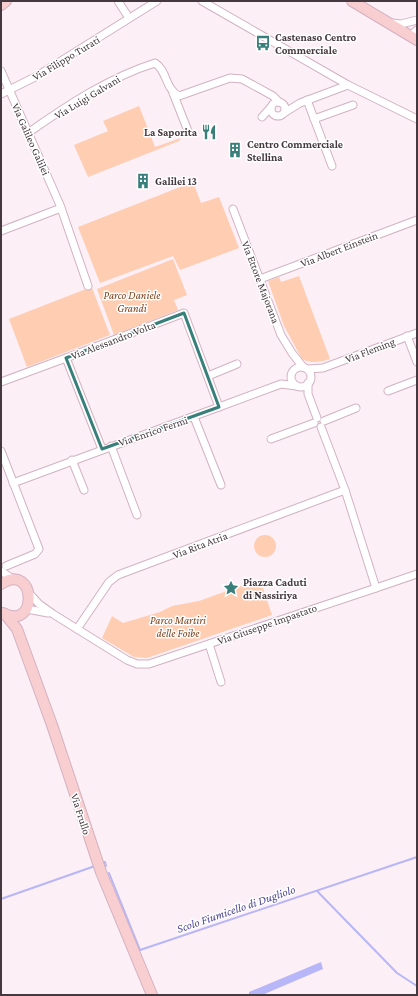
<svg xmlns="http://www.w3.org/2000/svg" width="418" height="996" viewBox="0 0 418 996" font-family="'Crimson Pro',serif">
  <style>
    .green { fill: #fecdb2 }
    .water { fill: #b6b6f8 }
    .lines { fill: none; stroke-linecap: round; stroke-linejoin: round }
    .stream { stroke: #b6b6f8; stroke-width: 2 }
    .street-casing { stroke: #d2b2c2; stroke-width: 9 }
    .secondary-casing { stroke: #d2b2c2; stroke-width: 12 }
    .street { stroke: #fff; stroke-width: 7 }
    .secondary { stroke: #f8ced1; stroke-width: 10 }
    .marked { fill: none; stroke: #387f7b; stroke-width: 3; stroke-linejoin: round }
    .labels { text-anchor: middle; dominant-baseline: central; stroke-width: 3; stroke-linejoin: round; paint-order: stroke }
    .poi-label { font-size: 11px; font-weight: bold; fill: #45383e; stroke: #fff; text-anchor: start }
    .street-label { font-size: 11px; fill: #45383e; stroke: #fff }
    .park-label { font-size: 11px; font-style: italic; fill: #7f421b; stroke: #fff }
    .water-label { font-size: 12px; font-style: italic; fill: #4d4794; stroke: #fff }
  </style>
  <rect width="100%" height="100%" fill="#fdeff6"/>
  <g class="green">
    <polygon points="139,106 155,147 181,138 179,141 88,177 74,145 108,131 103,121"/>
    <polygon points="193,182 201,203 219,197 239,248 180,270 173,256 100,283 78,227"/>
    <polygon points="173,259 187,295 174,300 178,310 114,335 97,289"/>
    <path d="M299,276L330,359C320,362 312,364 302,359L284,326L268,281L279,277L281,282Z"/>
    <polygon points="92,288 110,335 27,367 9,319 86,289"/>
    <circle cx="265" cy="546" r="11"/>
    <polygon points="260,579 272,615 147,658 134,657 102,638 112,616 123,623 160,612 172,606 199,601"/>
  </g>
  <polygon class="water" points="321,962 323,969 262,995 249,995 249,992"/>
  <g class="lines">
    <g class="stream">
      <polyline points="103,863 105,862 106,866"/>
      <polyline points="109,873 140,950 417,857"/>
      <polyline points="317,891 397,973 417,986"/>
      <polyline points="1,899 95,866"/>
    </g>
    <g class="street-casing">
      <g id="street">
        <polyline points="118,1 129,18"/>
        <polyline points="202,1 348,85 417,119"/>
        <polyline points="392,23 401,24 417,20"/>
        <polyline points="410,36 417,30"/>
        <polyline points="1,71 60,205 88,286"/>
        <polyline points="173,93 188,131"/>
        <polyline points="1,94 37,76 157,1"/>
        <polyline points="307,100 332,166"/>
        <circle cx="278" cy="109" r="7"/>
        <polyline points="284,113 300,103 348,85"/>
        <polyline points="262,117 271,107"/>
        <polyline points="314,119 353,105"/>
        <path d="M28,133C66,106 110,77 155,63C167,70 165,89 179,96L230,78L242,79L273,96L279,102"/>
        <polyline points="233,209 281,335 292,353 303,367"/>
        <polyline points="1,231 61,208"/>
        <polyline points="260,279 417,220"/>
        <polyline points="407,336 417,362"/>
        <circle cx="301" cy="377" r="10"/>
        <polyline points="308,369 323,368 417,333"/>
        <polyline points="208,376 237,364"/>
        <polyline points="1,382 66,358"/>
        <polyline points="308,383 308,394 317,418"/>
        <polyline points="388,391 417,380"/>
        <polyline points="219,407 281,384 297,386"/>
        <polyline points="194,417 221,485"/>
        <polyline points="324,421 356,408"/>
        <polyline points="321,427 345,490 376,588 417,574"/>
        <polyline points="271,439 314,423"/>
        <polyline points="111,446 137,515"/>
        <polyline points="1,451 39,549 35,554 6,566"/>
        <polyline points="72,460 84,490"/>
        <polyline points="13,483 219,407 184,313 66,358 102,449"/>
        <polyline points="1,571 14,580"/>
        <polyline points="29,593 39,604 53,614 127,660 137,664 149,664 376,588"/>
        <polyline points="27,609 48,613"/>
        <polyline points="77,629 109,582 118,575 345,490"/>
        <polyline points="209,644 221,682"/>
      </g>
    </g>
    <g class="secondary-casing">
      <g id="secondary">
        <polyline points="352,1 417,40"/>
        <polyline points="1,5 6,1"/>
        <path d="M1,584C36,561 39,632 3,613"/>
        <polyline points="5,614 17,629 52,725 101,872 152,995"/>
      </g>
    </g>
    <use href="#street" class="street"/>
    <use href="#secondary" class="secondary"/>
  </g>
  <path class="marked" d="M184,313L219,407L102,449L66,358Z"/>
  <defs>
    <g id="bus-bare" transform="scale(1.2)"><path d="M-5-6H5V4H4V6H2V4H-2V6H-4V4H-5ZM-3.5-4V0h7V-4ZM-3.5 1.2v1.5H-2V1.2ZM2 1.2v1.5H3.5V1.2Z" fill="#387f7b" stroke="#fff" stroke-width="2.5" paint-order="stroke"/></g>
    <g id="restaurant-bare" transform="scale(1.2)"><path d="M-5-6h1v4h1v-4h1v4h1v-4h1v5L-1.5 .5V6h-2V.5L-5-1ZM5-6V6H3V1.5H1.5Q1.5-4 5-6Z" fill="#387f7b" stroke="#fff" stroke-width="2.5" paint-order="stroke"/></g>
    <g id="building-bare" transform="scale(1.2)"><path d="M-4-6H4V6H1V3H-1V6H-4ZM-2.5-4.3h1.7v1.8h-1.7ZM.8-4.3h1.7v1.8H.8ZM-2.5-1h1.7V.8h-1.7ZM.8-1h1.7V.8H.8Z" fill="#387f7b" stroke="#fff" stroke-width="2.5" paint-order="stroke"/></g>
    <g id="sight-bare" transform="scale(1.2)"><path d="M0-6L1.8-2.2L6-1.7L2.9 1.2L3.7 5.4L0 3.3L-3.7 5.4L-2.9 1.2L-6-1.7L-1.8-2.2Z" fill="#387f7b" stroke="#fff" stroke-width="2.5" paint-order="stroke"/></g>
  </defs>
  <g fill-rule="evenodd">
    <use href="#bus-bare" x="263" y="43"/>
    <use href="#restaurant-bare" x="209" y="132"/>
    <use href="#building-bare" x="235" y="150"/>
    <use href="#building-bare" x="143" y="181"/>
    <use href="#sight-bare" x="231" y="588"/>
  </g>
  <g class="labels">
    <g class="poi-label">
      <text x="275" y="37">Castenaso Centro<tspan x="275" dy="13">Commerciale</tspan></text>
      <text x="197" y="132" text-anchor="end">La Saporita</text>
      <text x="247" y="144">Centro Commerciale<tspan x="247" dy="13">Stellina</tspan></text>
      <text x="155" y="181">Galilei 13</text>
      <text x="243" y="582">Piazza Caduti<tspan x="243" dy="13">di Nassiriya</tspan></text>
    </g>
    <g class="street-label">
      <text transform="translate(66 58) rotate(-31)">Via Filippo Turati</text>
      <text transform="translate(87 97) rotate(-31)">Via Luigi Galvani</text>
      <text transform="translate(31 139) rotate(66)">Via Galileo Galilei</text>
      <text transform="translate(339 249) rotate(-21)">Via Albert Einstein</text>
      <text transform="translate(261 282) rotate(69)">Via Ettore Majorana</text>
      <text transform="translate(113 340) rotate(-21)">Via Alessandro Volta</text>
      <text transform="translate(370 350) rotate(-21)">Via Fleming</text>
      <text transform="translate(153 431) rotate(-19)">Via Enrico Fermi</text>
      <text transform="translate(200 545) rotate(-21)">Via Rita Atria</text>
      <text transform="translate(267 624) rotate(-19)">Via Giuseppe Impastato</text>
      <text transform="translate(81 814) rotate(72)">Via Frullo</text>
    </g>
    <g class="park-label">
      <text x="132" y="295">Parco Daniele<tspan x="132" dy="13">Grandi</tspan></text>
      <text x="178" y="620">Parco Martiri<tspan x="178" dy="13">delle Foibe</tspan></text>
    </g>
    <g class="water-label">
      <text transform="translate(236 909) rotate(-19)">Scolo Fiumicello di Dugliolo</text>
    </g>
  </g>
  <rect width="418" height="996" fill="none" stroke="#45383e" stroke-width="4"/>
</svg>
